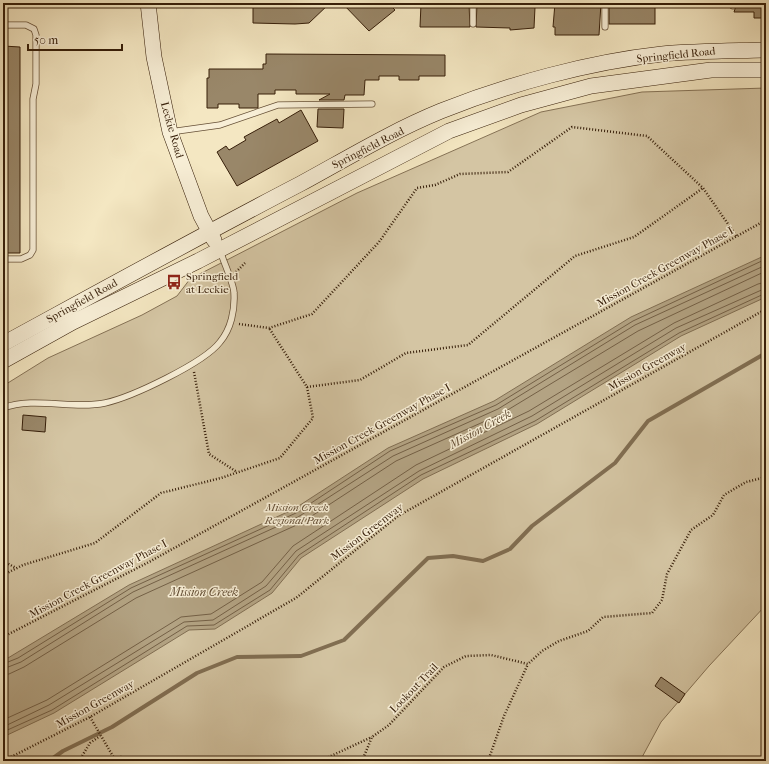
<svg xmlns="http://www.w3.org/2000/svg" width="769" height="764" viewBox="0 0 769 764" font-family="'IM FELL French Canon',serif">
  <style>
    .green { fill: #d4c5a3; stroke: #857256 }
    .water { fill: #b3a383; stroke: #816e52 }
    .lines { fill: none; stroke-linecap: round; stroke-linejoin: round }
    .shore { stroke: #746046; stroke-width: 1 }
    .stream { stroke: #816e52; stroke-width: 4 }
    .building { fill: #998769; stroke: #361e09 }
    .lane-casing { stroke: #665037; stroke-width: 7 }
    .secondary-casing { stroke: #361e09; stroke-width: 16 }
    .path { stroke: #361e09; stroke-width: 2.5; stroke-dasharray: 1 2; stroke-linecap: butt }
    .lane { stroke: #f8efd7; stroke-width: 5.5 }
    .secondary { stroke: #f8efd7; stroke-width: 15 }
    .labels { text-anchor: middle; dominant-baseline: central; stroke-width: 3; stroke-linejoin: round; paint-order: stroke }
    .street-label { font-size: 11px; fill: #361e09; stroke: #f8efd7 }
    .poi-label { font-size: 11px; fill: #361e09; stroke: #f8efd7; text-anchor: start }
    .park-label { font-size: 11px; font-style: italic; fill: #655037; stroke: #f8efd7 }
    .water-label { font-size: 12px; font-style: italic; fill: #624d34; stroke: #f8efd7 }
  </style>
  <rect width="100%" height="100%" fill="#f4e7c2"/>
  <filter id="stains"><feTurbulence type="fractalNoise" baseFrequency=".005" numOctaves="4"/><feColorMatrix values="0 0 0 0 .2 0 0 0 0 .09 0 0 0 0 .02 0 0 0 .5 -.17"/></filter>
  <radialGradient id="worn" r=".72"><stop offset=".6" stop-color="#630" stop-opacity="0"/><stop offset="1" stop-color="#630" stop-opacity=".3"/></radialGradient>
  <polygon class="green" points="766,88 766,605 709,666 661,722 640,761 3,761 3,386 48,358 142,315 177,296 190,279 357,193 541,112 642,92"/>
  <polygon class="water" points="766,255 766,297 681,336 537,424 423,479 301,558 272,593 215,629 189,630 54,713 3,737 3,661 129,585 294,509 388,448 494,401 631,317"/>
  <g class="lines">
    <g class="shore">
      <polyline points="3,664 18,658 131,588 296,513 390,451 496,405 633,321 766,259"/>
      <polyline points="3,669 21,662 133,592 298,517 393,456 498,409 635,325 766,265"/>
      <polyline points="3,675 9,674 24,667 136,598 301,523 396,461 501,414 638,331 766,271"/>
      <polyline points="3,720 47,700 181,617 211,614 262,582 293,546 416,465 529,411 674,323 758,284 766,282"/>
      <polyline points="3,727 49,705 184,622 213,620 266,586 296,551 419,471 532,416 676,328 766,288"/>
      <polyline points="3,732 52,710 187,626 214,625 270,590 299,555 421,475 535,421 679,333 766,293"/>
    </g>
    <polyline class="stream" points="49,761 63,751 112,727 197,673 237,657 301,656 344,640 428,558 453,556 483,561 510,549 532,526 615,463 648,421 766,353"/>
  </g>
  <g class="building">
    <polygon points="253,3 330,3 309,23 295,24 253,23"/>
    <polygon points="342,3 388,3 395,10 369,31"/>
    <polygon points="452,3 469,4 470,27 420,27 421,4"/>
    <polygon points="525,3 528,4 528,7 535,7 534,28 510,30 510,28 476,27 477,4"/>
    <polygon points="555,3 601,3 599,35 555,35 555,27 553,27"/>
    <rect x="609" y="3" width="46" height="21"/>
    <polygon points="737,3 766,3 766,18 754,18 754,12 734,12"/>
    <polygon points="3,46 20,47 20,253 3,253"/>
    <polygon points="266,54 445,55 445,76 419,76 419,80 399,80 399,76 379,76 379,80 365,80 364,95 345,95 344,100 319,100 330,94 296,94 296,90 275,90 275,94 258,94 258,108 239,108 239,104 218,104 218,108 207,108 207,78 209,78 209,69 263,69 263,64 266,64"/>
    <polygon points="318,109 344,109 343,128 317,127"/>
    <polygon points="301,110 318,141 237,186 217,152 226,146 229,150 246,140 244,137 277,119 279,123"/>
    <polygon points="23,415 46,417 45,432 22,430"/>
    <polygon points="661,677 685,694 679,703 655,686"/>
  </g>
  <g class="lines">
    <g class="lane-casing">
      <g id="lane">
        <polyline points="473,3 473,24"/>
        <polyline points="605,3 605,27"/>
        <polyline points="733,3 733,6"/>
        <polyline points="3,25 26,25 34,29 36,35 36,84 33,99 33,250 30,255 21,259 3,259"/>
        <polyline points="170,132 220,125 278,105 372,104"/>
        <path d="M3,408C35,396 72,410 105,403C132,397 204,363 220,342C231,329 235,310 234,293C234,284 223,261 220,250"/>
      </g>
    </g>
    <g class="secondary-casing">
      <g id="secondary">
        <polyline points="148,3 154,57 170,132 201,216 214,240"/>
        <path d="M3,344C102,290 200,236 300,184C346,159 392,131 441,111C509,84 589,62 662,54C697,51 731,51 766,50"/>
        <polyline points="3,361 73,322 198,261 449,131 521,105 591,86 711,70 766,70"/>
      </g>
    </g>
    <g class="path">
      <polyline points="236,272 245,263"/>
      <polyline points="239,324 269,328 312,314 379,242 417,188 435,185 460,174 508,172 572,127 647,136 703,188 737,237"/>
      <polyline points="194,372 209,454 237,472"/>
      <polyline points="307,387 360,380 406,353 468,345 575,256 634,237 703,188"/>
      <polyline points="3,561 16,568"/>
      <polyline points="3,575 23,565 95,543 161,493 221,478 280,458 313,418 307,387 269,328"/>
      <polyline points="3,637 149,562 766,220"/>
      <polyline points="90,717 114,758 121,757 120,761"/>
      <polyline points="3,761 90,717 296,598 398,516 766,309"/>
      <polyline points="79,761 90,743 100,736"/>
      <polyline points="320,761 372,737"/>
      <polyline points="362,761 372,737 389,725 444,667 466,656 491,655 528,664 542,651 559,641 588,631 603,617 652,613 662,600 667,574 691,530 713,515 724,495 746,482 766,477"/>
      <polyline points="488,761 504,716 528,664"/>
    </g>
    <use href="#lane" class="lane"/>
    <use href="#secondary" class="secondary"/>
  </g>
  <defs>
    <g id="bus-bare" transform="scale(1.2)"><path d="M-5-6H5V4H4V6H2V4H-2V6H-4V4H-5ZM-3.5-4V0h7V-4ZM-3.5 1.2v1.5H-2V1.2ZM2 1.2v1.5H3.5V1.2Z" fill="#8f2418" stroke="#f8efd7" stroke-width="2.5" paint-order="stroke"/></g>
  </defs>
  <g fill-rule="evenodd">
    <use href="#bus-bare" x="174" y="282"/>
  </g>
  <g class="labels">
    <g class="street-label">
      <text transform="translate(676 55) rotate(-6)">Springfield Road</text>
      <text transform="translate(172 130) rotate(74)">Leckie Road</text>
      <text transform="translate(368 148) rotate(-27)">Springfield Road</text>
      <text transform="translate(665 267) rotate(-29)">Mission Creek Greenway Phase I</text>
      <text transform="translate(82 301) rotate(-29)">Springfield Road</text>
      <text transform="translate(647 367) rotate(-29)">Mission Greenway</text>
      <text transform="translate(382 424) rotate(-29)">Mission Creek Greenway Phase I</text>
      <text transform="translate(367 532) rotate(-37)">Mission Greenway</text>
      <text transform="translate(98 579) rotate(-28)">Mission Creek Greenway Phase I</text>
      <text transform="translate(414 688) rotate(-46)">Lookout Trail</text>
      <text transform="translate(95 704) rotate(-29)">Mission Greenway</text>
    </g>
    <g class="poi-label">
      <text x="186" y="276">Springfield<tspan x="186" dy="13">at Leckie</tspan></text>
    </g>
    <g class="park-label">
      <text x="297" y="507">Mission Creek<tspan x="297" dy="13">Regional Park</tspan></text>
    </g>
    <g class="water-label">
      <text transform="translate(480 429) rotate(-29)">Mission Creek</text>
      <text x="204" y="592">Mission Creek</text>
    </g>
  </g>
  <rect width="769" height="764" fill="none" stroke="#f4e7c2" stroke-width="16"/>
  <rect x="4" y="4" width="761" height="756" fill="none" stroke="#361e09" stroke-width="2"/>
  <rect x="8" y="8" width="753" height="748" fill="none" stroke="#361e09"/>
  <path d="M28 44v6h94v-6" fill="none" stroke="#361e09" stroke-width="2"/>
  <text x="34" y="44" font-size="12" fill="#361e09" stroke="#f8efd7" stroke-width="3" paint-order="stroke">50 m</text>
  <rect width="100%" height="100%" filter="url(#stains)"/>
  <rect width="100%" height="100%" fill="url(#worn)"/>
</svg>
